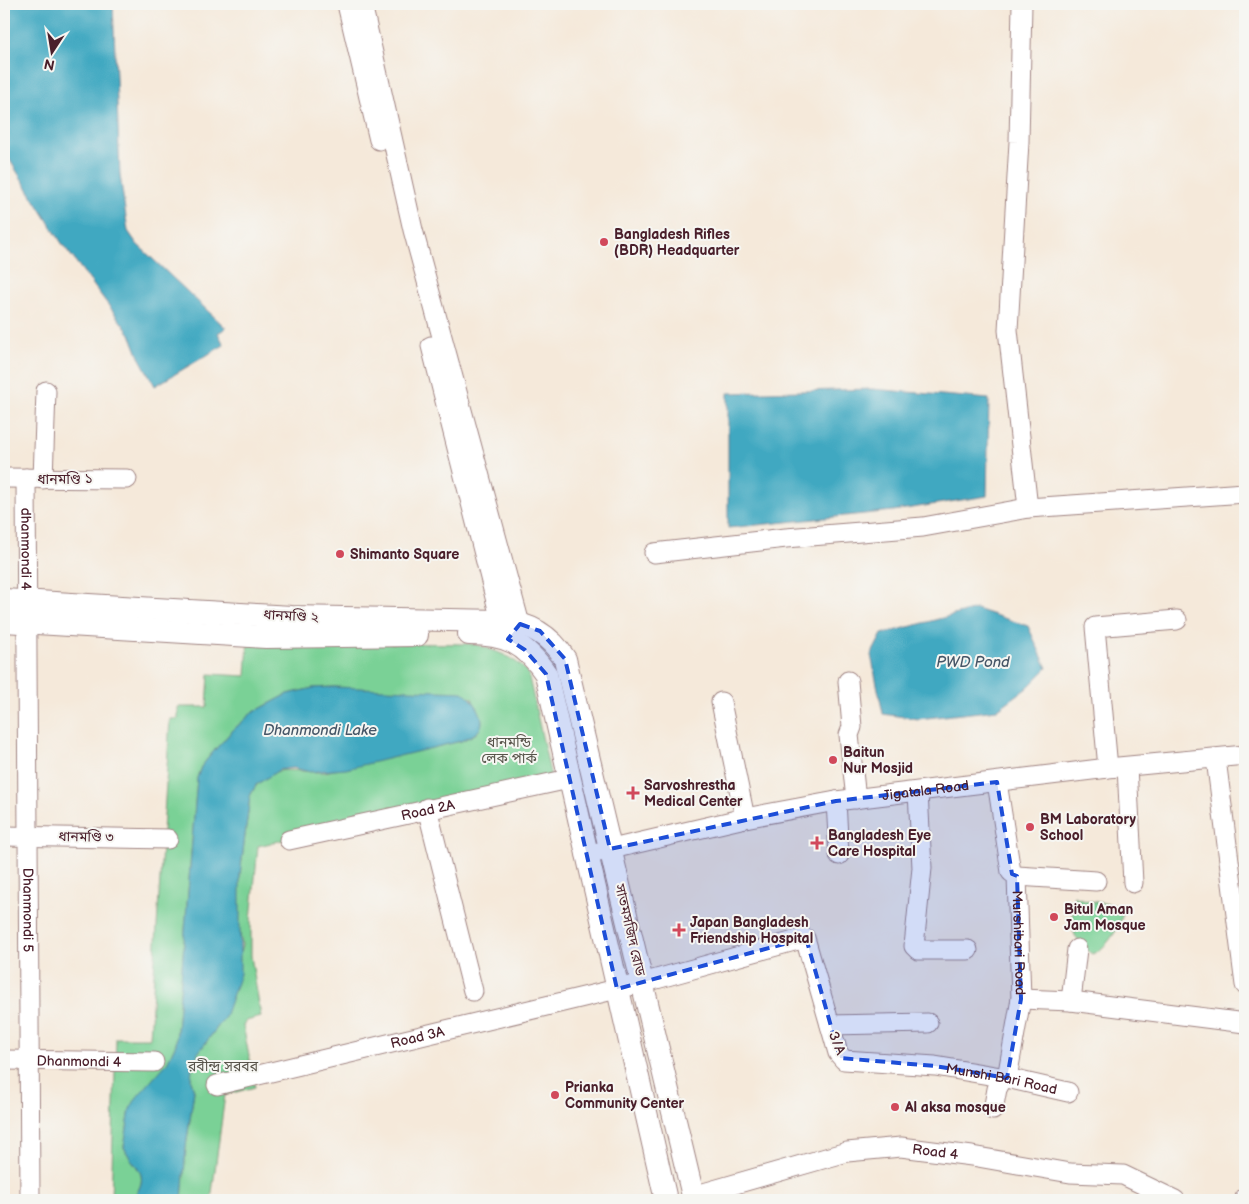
<svg xmlns="http://www.w3.org/2000/svg" width="1249" height="1204" viewBox="0 0 1249 1204" font-family="'Balsamiq Sans','Noto Sans Bengali',sans-serif">
  <style>
    .green { fill: #7ad196; stroke: #627860 }
    .water { fill: #41a8c1; stroke: #466476 }
    .lines { fill: none; stroke-linecap: round; stroke-linejoin: round }
    .minor-casing { stroke: #a08482; stroke-width: 21 }
    .major-casing { stroke: #a08482; stroke-width: 24 }
    .minor { stroke: #fff; stroke-width: 19 }
    .major { stroke: #fff; stroke-width: 22 }
    .marked { fill: #1d4ed8; fill-opacity: 0.2; stroke: #1d4ed8; stroke-width: 4; stroke-dasharray: 10 6; stroke-linejoin: round }
    .poi-dot { fill: #d1495b; stroke: #f6f6f2; stroke-width: 2 }
    .labels { text-anchor: middle; dominant-baseline: central; stroke-width: 4; stroke-linejoin: round; paint-order: stroke }
    .poi-label { font-size: 14px; font-weight: bold; fill: #4a1f2b; stroke: #f6f6f2; text-anchor: start }
    .street-label { font-size: 14px; fill: #4a1f2b; stroke: #f6f6f2 }
    .park-label { font-size: 14px; fill: #58544b; stroke: #f6f6f2 }
    .water-label { font-size: 15px; font-style: italic; fill: #465667; stroke: #f6f6f2 }
  </style>
  <rect width="100%" height="100%" fill="#f6f6f2"/>
  <filter id="ink" filterUnits="userSpaceOnUse"><feTurbulence type="fractalNoise" baseFrequency=".02" numOctaves="2"/><feDisplacementMap in="SourceGraphic" scale="10" xChannelSelector="R" yChannelSelector="G"/><feConvolveMatrix kernelMatrix="1 2 1 2 8 2 1 2 1" color-interpolation-filters="sRGB"/></filter>
  <filter id="wash" filterUnits="userSpaceOnUse"><feTurbulence type="fractalNoise" baseFrequency=".0096" numOctaves="4" result="noise"/><feDisplacementMap in="SourceGraphic" scale="20" xChannelSelector="R" yChannelSelector="G"/><feGaussianBlur stdDeviation="1.12" result="paint"/><feColorMatrix in="noise" values="0 0 0 0 0 0 0 0 0 0 0 0 0 0 0 0 0 1.4 0 .05"/><feComposite in="paint" operator="in"/></filter>
  <g filter="url(#wash)">
    <rect width="100%" height="100%" fill="#f5e9da"/>
    <g class="green">
      <path d="M248,642L475,644C495,651 514,656 528,673L551,777L258,846L251,920V956L261,1017L246,1021L243,1025L255,1087L225,1095L211,1200H182L186,1147L194,1091L191,1080L192,1066L198,1053L225,1017L242,945L238,923L240,875L250,796C269,759 293,773 325,772L461,741L477,733L482,722L472,698L334,687L313,688L288,694L252,713L233,730L213,752L201,767L197,778L176,1044L167,1063L130,1109L124,1147C134,1170 153,1172 132,1200H111L116,1038H150L170,719H178V707H207L209,674L246,676Z"/>
      <path d="M1074,896C1084,902 1110,903 1124,907C1123,922 1108,949 1092,954C1068,937 1071,922 1074,896Z"/>
    </g>
    <g class="water">
      <polygon points="4,4 113,4 120,175 128,231 137,244 226,328 218,333 224,345 155,386 139,357 130,334 61,242 4,151"/>
      <polygon points="872,389 989,399 987,496 893,511 728,528 728,393"/>
      <polygon points="976,609 1028,626 1047,668 1027,688 997,710 918,719 883,714 871,655 882,634"/>
      <path d="M334,687L463,692C474,699 491,722 476,733C472,736 466,738 461,741L346,769L310,772L293,768L279,770L256,785L250,796L240,875V974L225,1017L198,1053L192,1066L191,1080L194,1091L186,1147L182,1200H132C153,1172 134,1170 124,1147L130,1109L137,1097L167,1063L176,1044L197,778L201,767L213,752L233,730L252,713L288,694L313,688Z"/>
    </g>
  </g>
  <g filter="url(#ink)">
    <g class="lines">
      <g class="minor-casing">
        <g id="minor">
          <polyline points="347,4 379,140"/>
          <polyline points="362,4 413,230 520,624"/>
          <polyline points="1022,4 1019,142 1008,330 1028,508"/>
          <polyline points="431,346 501,621"/>
          <polyline points="4,478 127,479"/>
          <path id="s1" d="M26,478L30,1200"/>
          <polyline points="43,479 46,391"/>
          <polyline points="654,553 786,538 923,527 1028,508 1245,493"/>
          <polyline points="848,681 852,727 849,735 856,799"/>
          <polyline points="721,702 745,818"/>
          <polyline points="1216,759 1245,985"/>
          <polyline points="1127,767 1133,883"/>
          <polyline points="1108,768 1095,627 1177,620"/>
          <path id="s2" d="M997,782L1011,872L1017,876L1021,999L1007,1078"/>
          <polyline points="918,792 922,868 914,946 918,950 968,950"/>
          <polyline points="836,801 839,855"/>
          <polyline points="427,808 473,991"/>
          <polyline points="4,836 168,839"/>
          <path id="s3" d="M289,840L569,779"/>
          <path id="s4" d="M586,855L745,818L836,801L1108,768L1245,755"/>
          <polyline points="1017,876 1096,881"/>
          <polyline points="1021,999 1071,1001 1245,1023"/>
          <polyline points="1071,1001 1077,949"/>
          <polyline points="830,1025 928,1023"/>
          <path id="s5" d="M4,1060L154,1062"/>
          <path id="s6" d="M217,1085L642,983L805,938L838,1053L844,1060L935,1066L1007,1078L1068,1092"/>
          <polyline points="993,1110 997,1089 1003,1078"/>
          <path id="s7" d="M693,1196L847,1152L901,1147L972,1156L1070,1173L1123,1175L1175,1200"/>
          <polyline points="1245,1200 1245,1198"/>
        </g>
      </g>
      <g class="major-casing">
        <g id="major">
          <path d="M4,600L292,617L501,621C530,623 550,635 565,659L694,1200"/>
          <polyline points="4,621 266,637 417,635"/>
          <path d="M469,634C506,634 525,643 546,674L666,1200"/>
        </g>
      </g>
      <use href="#minor" class="minor"/>
      <use href="#major" class="major"/>
    </g>
  </g>
  <path class="marked" d="M520,624L540,631L565,659L610,849L836,801L997,782L1012,874L1017,876L1021,999L1007,1078L935,1066L840,1058L806,938L617,989L546,674L525,650L508,639Z"/>
  <g class="poi-dot">
    <circle cx="604" cy="242" r="5"/>
    <circle cx="340" cy="554" r="5"/>
    <circle cx="833" cy="760" r="5"/>
    <path d="M630.5 785.5h5v5h5v5h-5v5h-5v-5h-5v-5h5z"/>
    <circle cx="1030" cy="827" r="5"/>
    <path d="M814.5 835.5h5v5h5v5h-5v5h-5v-5h-5v-5h5z"/>
    <circle cx="1054" cy="917" r="5"/>
    <path d="M676.5 922.5h5v5h5v5h-5v5h-5v-5h-5v-5h5z"/>
    <circle cx="555" cy="1095" r="5"/>
    <circle cx="895" cy="1107" r="5"/>
  </g>
  <g class="labels">
    <g class="poi-label">
      <text x="614" y="234">Bangladesh Rifles<tspan x="614" dy="16">(BDR) Headquarter</tspan></text>
      <text x="350" y="554">Shimanto Square</text>
      <text x="843" y="752">Baitun<tspan x="843" dy="16">Nur Mosjid</tspan></text>
      <text x="644" y="785">Sarvoshrestha<tspan x="644" dy="16">Medical Center</tspan></text>
      <text x="1040" y="819">BM Laboratory<tspan x="1040" dy="16">School</tspan></text>
      <text x="828" y="835">Bangladesh Eye<tspan x="828" dy="16">Care Hospital</tspan></text>
      <text x="1064" y="909">Bitul Aman<tspan x="1064" dy="16">Jam Mosque</tspan></text>
      <text x="690" y="922">Japan Bangladesh<tspan x="690" dy="16">Friendship Hospital</tspan></text>
      <text x="565" y="1087">Prianka<tspan x="565" dy="16">Community Center</tspan></text>
      <text x="905" y="1107">Al aksa mosque</text>
    </g>
    <g class="street-label">
      <text x="65" y="479">ধানমণ্ডি ১</text>
      <text stroke="none"><textPath href="#s1" startOffset="71">dhanmondi 4</textPath></text>
      <text transform="translate(291 616) rotate(3)">ধানমণ্ডি ২</text>
      <text stroke="none"><textPath href="#s4" startOffset="346">Jigatala Road</textPath></text>
      <text stroke="none"><textPath href="#s3" startOffset="142">Road 2A</textPath></text>
      <text transform="translate(86 837) rotate(1)">ধানমণ্ডি ৩</text>
      <text stroke="none"><textPath href="#s1" startOffset="432">Dhanmondi 5</textPath></text>
      <text transform="translate(630 930) rotate(77)">সাতমসজিদ রোড</text>
      <text stroke="none"><textPath href="#s2" startOffset="165">Murshibari Road</textPath></text>
      <text stroke="none"><textPath href="#s6" startOffset="206">Road 3A</textPath></text>
      <text transform="translate(837 1043) rotate(68)">3/A</text>
      <text stroke="none"><textPath href="#s5" startOffset="75">Dhanmondi 4</textPath></text>
      <text stroke="none"><textPath href="#s6" startOffset="894">Munshi Bari Road</textPath></text>
      <text stroke="none"><textPath href="#s7" startOffset="249">Road 4</textPath></text>
    </g>
    <g class="park-label">
      <text x="509" y="742">ধানমন্ডি<tspan x="509" dy="16">লেক পার্ক</tspan></text>
      <text x="223" y="1066">রবীন্দ্র সরবর</text>
    </g>
    <g class="water-label">
      <text x="973" y="662">PWD Pond</text>
      <text x="320" y="730">Dhanmondi Lake</text>
    </g>
  </g>
  <rect width="1249" height="1204" fill="none" stroke="#f6f6f2" stroke-width="20"/>
  <g transform="translate(52 52) rotate(192)" stroke="#f6f6f2" stroke-width="4" paint-order="stroke">
  <path d="M0-4L9 19L0 12L-9 19Z" fill="#4a1f2b"/>
  <text y="-8" font-size="14" font-weight="bold" text-anchor="middle" fill="#4a1f2b">N</text>
  </g>
</svg>
